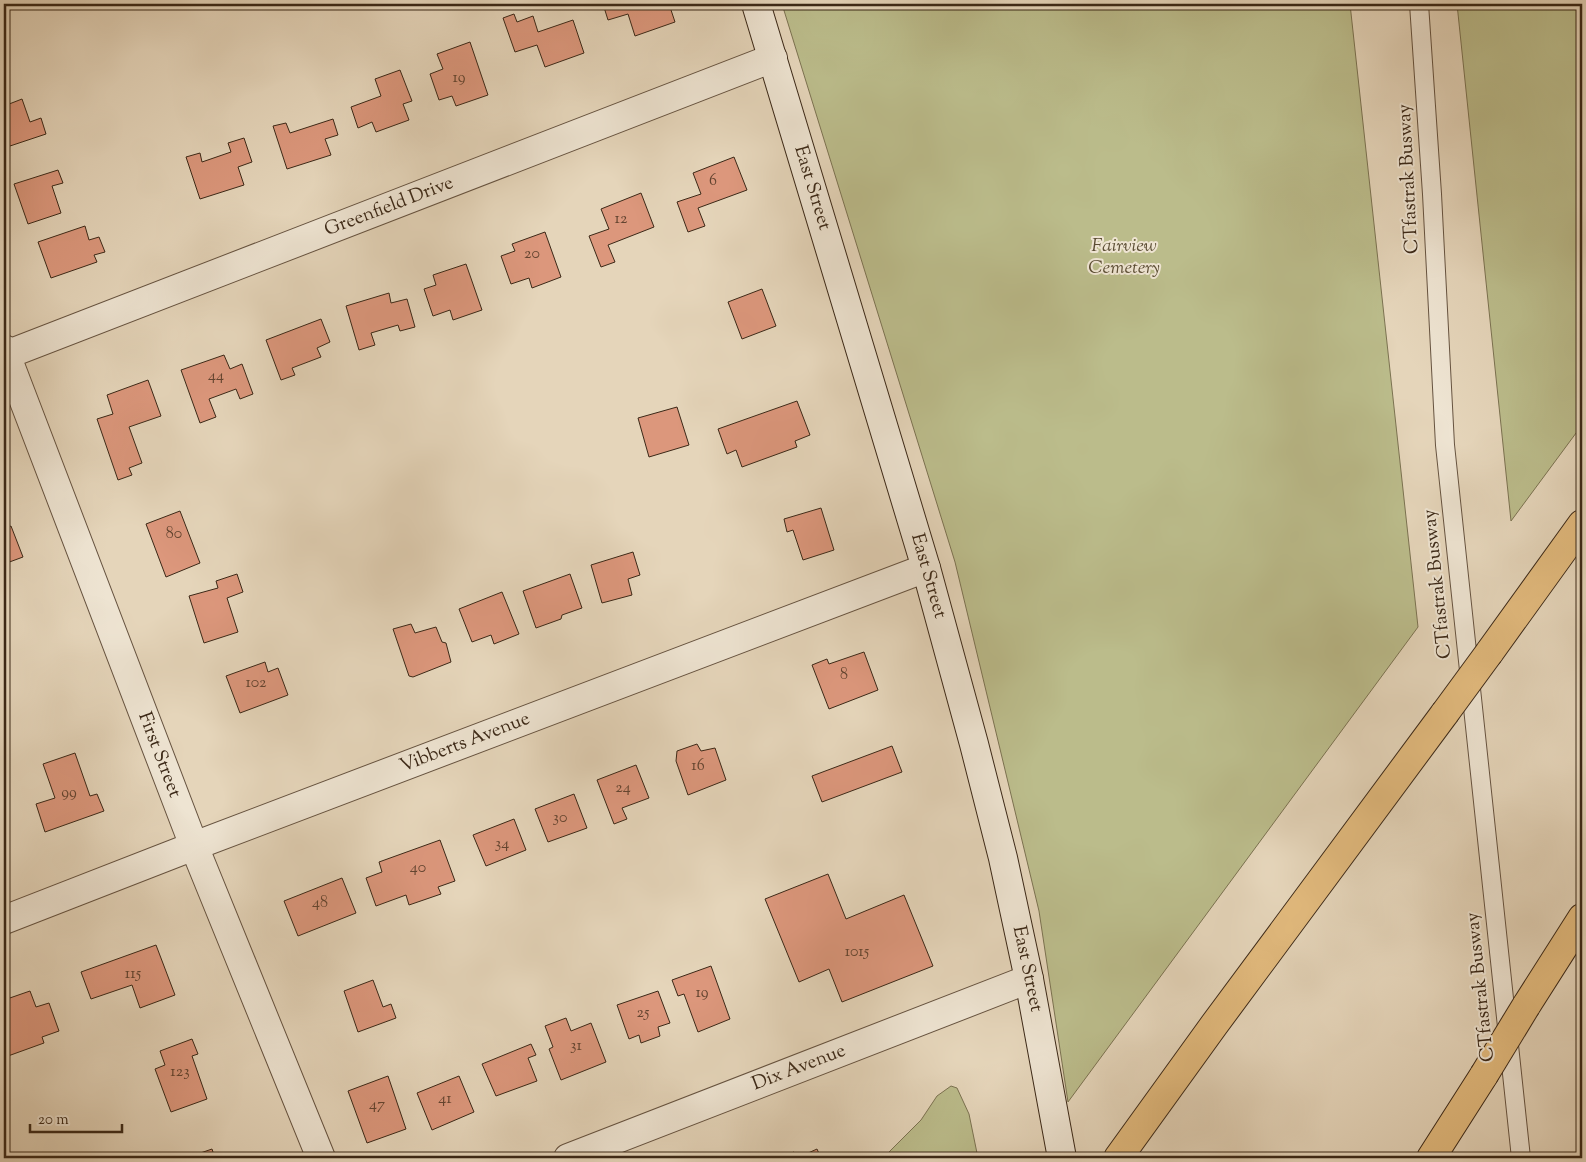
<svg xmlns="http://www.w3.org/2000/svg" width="1586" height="1162" viewBox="0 0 1586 1162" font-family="'Sorts Mill Goudy',serif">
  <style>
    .green { fill: #bbbc8b; stroke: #7b7251 }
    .building { fill: #dc977c; stroke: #3b2817 }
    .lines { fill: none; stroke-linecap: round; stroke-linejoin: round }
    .lane-casing { stroke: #665340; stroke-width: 20 }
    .street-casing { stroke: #665340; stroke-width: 30 }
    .secondary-casing { stroke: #3b2817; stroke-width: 30 }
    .highway-casing { stroke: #3b2817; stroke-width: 30 }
    .lane { stroke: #eee4d2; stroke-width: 18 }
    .street { stroke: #eee4d2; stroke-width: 28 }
    .secondary { stroke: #eee4d2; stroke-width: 28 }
    .highway { stroke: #e2ba7d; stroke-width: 28 }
    .highway-bridge-casing { stroke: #3b2817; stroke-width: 30; stroke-linecap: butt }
    .highway-bridge { stroke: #e2ba7d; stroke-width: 28 }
    .labels { text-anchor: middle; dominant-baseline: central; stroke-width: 4; stroke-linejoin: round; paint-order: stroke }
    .number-label { font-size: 16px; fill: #634430 }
    .street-label { font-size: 19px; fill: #3b2817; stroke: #eee4d2 }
    .park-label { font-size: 19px; font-style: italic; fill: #5b4d34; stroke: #eee4d2 }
  </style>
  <rect width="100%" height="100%" fill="#e5d5ba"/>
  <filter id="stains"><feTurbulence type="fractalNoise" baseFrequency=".004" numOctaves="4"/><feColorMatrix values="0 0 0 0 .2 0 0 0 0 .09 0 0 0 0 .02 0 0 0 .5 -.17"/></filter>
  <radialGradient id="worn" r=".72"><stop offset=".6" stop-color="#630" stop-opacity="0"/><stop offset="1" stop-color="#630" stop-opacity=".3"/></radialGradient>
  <g class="green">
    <polygon points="782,4 1350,4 1418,627 1068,1102 1039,911 955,562"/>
    <polygon points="1457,4 1582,4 1582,425 1511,521"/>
    <polygon points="951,1086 957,1088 969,1114 978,1158 883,1158 921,1120 937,1096"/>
  </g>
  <g class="building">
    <polygon points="603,4 616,4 617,6 624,4 669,4 675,22 635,36 628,14 608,20"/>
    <polygon points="514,14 517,22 533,16 538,32 573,20 584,53 545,67 537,45 515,52 503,18"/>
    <polygon points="470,42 488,95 456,106 452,96 439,100 430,74 443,69 437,54"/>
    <polygon points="400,70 412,101 403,104 409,120 376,132 372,122 358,128 351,107 381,96 375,79"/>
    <polygon points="22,99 30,122 41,118 46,134 4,148 4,106"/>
    <polygon points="333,119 338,135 325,139 331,155 287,169 273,126 286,123 290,133"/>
    <polygon points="244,138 252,162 238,167 244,185 200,199 186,157 200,153 202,162 231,152 228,143"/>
    <polygon points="734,157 747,190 698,208 705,226 688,232 677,202 701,194 693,173"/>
    <polygon points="58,170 63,183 52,186 61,213 28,224 14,184"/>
    <polygon points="641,193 654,227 608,245 615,262 601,267 589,236 609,229 601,209"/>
    <polygon points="85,226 89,240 99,237 105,252 94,255 97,262 51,278 38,242"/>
    <polygon points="545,232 561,277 532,288 529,278 511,284 501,256 515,251 512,244"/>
    <polygon points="466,264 482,310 453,320 450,310 433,316 424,289 436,285 433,275"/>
    <polygon points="762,289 776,326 742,339 728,302"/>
    <polygon points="389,293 391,303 407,299 415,327 400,331 398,325 371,333 375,345 359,350 346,306"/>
    <polygon points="321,319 330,342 317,348 321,357 292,368 295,375 281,380 266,340"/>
    <polygon points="224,355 230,369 242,364 253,394 240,399 236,389 209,399 216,417 200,423 181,370"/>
    <polygon points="148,380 161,416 129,427 142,463 129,468 132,475 118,480 97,419 113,414 107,395"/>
    <polygon points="797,401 810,435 795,441 797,447 742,467 736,450 727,454 718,429"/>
    <polygon points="677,407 689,445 649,457 638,418"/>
    <polygon points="821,508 834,550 803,560 793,530 787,532 784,519"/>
    <polygon points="180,511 200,563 166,577 146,524"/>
    <polygon points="11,526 23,557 4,564 4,529"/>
    <polygon points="633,552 640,575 628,579 632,595 602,603 591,565"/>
    <polygon points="237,574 243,592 227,598 238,632 204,643 189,596 218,588 216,581"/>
    <polygon points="570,574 582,608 562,615 561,619 536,628 523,591"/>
    <polygon points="502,592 519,634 494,644 491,635 472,642 459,609"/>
    <polygon points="411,624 415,633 436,627 442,642 446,643 451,662 413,677 409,676 393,629"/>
    <polygon points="864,652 878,690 829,709 812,665 827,659 829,664"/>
    <polygon points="265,662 268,672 278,668 288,695 240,713 226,676"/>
    <polygon points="697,744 701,751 715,748 726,780 688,795 676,761 677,751"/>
    <polygon points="892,746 902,772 822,802 812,776"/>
    <polygon points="75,753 90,796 97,794 104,811 45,832 36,804 55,798 43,764"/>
    <polygon points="636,765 649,798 622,808 627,819 614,824 597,780"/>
    <polygon points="574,794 587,828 548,842 535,809"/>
    <polygon points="514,819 526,850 486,866 473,835"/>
    <polygon points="4,821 8,834 4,836"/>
    <polygon points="440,840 455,881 438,887 441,894 409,905 406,895 376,906 366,878 382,872 379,862"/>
    <polygon points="828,874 846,919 904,895 933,966 842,1002 829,969 799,982 765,899"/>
    <polygon points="342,878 356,913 298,936 284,901"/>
    <polygon points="156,945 175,995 140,1008 132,985 91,999 81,972"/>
    <polygon points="711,966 730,1019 698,1032 684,994 678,996 672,980"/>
    <polygon points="373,980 383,1007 391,1004 396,1018 358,1032 344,991"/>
    <polygon points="30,991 36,1007 49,1003 59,1031 42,1037 44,1043 8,1056 4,1043 4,1000"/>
    <polygon points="658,991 670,1023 658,1027 660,1036 641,1043 639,1035 629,1039 617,1005"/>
    <polygon points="566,1018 571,1031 591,1023 606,1062 561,1080 549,1049 553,1047 545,1026"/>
    <polygon points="192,1039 198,1054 192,1056 207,1099 171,1112 155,1069 165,1065 160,1051"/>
    <polygon points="531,1044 536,1055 528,1058 537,1081 496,1096 482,1064"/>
    <polygon points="388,1076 406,1129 367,1143 348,1091"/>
    <polygon points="459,1076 474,1112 432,1130 417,1093"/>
    <polygon points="212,1149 215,1158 186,1158"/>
    <polygon points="817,1149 821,1158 781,1157 794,1152 797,1158"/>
  </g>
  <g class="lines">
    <g class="lane-casing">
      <polyline id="lane" points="1419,4 1432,194 1445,445 1521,1158"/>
    </g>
    <g class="street-casing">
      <g id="street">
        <polyline points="4,349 194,846 321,1158"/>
        <polyline points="6,355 773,58"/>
        <polyline points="4,920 194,846 926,568"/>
        <polyline points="568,1158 1029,979"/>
      </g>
    </g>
    <g class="secondary-casing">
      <polyline id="secondary" points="756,4 926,568 974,744 1003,858 1029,979 1062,1158"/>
    </g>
    <g class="highway-casing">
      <g id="highway">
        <polyline points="1489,653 1582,524"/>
        <polyline points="1526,1006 1582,918"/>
        <polyline points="1118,1158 1214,1025 1445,713"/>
        <polyline points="1431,1158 1484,1075"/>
      </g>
    </g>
    <use href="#lane" class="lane"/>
    <use href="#street" class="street"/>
    <use href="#secondary" class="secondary"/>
    <use href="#highway" class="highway"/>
    <g class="highway-bridge-casing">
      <g id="highway-bridge">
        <polyline points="1445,713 1489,653"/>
        <polyline points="1484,1075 1526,1006"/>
      </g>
    </g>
    <use href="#highway-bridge" class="highway-bridge"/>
  </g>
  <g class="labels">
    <g class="number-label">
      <text x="459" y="78">19</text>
      <text x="713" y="181">6</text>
      <text x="621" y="219">12</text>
      <text x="532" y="254">20</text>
      <text x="216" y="376">44</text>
      <text x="174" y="534">80</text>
      <text x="844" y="675">8</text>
      <text x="256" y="683">102</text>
      <text x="698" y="766">16</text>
      <text x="623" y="788">24</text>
      <text x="69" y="793">99</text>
      <text x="560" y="818">30</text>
      <text x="502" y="844">34</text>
      <text x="418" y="868">40</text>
      <text x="320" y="903">48</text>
      <text x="857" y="952">1015</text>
      <text x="133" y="974">115</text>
      <text x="702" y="993">19</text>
      <text x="643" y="1013">25</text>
      <text x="576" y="1046">31</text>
      <text x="180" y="1072">123</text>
      <text x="445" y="1099">41</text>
      <text x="377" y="1105">47</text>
    </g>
    <g class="street-label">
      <text transform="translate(1409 179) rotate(-93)">CTfastrak Busway</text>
      <text transform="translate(812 188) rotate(73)">East Street</text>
      <text transform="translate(389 207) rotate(-21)">Greenfield Drive</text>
      <text transform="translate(928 576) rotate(74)">East Street</text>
      <text transform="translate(1438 584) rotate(-96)">CTfastrak Busway</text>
      <text transform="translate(465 743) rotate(-21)">Vibberts Avenue</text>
      <text transform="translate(159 755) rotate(69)">First Street</text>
      <text transform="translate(1027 969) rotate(78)">East Street</text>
      <text transform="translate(1481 987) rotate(-96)">CTfastrak Busway</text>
      <text transform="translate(799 1068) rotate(-21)">Dix Avenue</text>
    </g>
    <g class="park-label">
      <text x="1124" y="246">Fairview<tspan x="1124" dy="22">Cemetery</tspan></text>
    </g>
  </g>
  <rect width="1586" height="1162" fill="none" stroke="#e5d5ba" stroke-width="20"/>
  <rect x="5" y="5" width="1576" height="1152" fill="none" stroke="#3b2817" stroke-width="2.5"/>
  <rect x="10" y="10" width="1566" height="1142" fill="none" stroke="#3b2817"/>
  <path d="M30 1124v8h92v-8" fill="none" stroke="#3b2817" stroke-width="2.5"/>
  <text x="38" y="1124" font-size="15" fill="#3b2817" stroke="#eee4d2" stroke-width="4" paint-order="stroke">20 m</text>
  <rect width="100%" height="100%" filter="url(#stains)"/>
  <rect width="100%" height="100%" fill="url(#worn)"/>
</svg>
